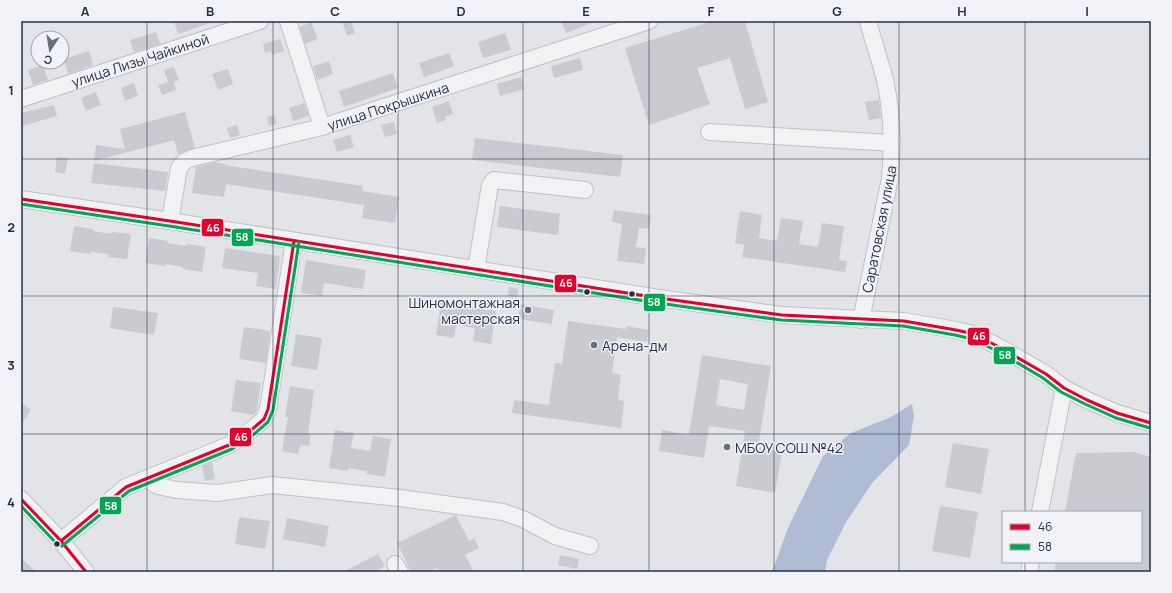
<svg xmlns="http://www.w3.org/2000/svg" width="1172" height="593" viewBox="0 0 1172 593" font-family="Manrope,sans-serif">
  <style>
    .water { fill: #b0bcd4 }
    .building { fill: #c9cbd0; fill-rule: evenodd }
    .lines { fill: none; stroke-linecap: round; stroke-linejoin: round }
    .minor-casing { stroke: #bfc1c6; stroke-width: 18 }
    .minor { stroke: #f2f2f4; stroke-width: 16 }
    .bus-1-casing { stroke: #f0f2f7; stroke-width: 6 }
    .bus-2-casing { stroke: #f0f2f7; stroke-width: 6 }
    .bus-1 { stroke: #e4002b; stroke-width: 3 }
    .bus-2 { stroke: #00a651; stroke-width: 3 }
    .grid { fill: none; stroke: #282e42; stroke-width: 1; stroke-opacity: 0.55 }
    .bus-dot { fill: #282e42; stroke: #f0f2f7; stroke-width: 1.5 }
    .poi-dot { fill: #696e7c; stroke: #f0f2f7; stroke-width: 1.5 }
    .labels { text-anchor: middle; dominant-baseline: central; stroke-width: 3; stroke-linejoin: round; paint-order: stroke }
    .street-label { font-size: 14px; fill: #282e42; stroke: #f0f2f7 }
    .poi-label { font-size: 14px; fill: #282e42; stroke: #f0f2f7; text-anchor: start }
    .line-badge { stroke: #f0f2f7; stroke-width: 1.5 }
    .badge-label { font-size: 11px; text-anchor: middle; font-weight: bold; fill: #fff }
    .neatline { fill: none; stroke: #282e42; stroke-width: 1.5 }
    .grid-label { font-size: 13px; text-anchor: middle; font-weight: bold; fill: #282e42 }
  </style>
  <rect width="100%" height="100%" fill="#e2e4e8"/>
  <polygon class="water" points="912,404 914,416 909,445 872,483 845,524 827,560 825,572 772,572 788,528 823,456 851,433 891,417"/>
  <g class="building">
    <polygon points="174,21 212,21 213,22 178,34"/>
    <polygon points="342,21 351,21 355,33 347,36"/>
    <polygon points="561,21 594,21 594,22 566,33"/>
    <polygon points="713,21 745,21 768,102 745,109 730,58 697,68 710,104 649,125 625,48"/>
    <polygon points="311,22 318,39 305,44 300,27"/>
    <polygon points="156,32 160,44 134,52 130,40"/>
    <polygon points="505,33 511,50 483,58 478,42"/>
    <polygon points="280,39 284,51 272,55 271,51 265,53 263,44"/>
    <polygon points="89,51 93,65 68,74 64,59"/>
    <polygon points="449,53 454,66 424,77 419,63"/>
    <polygon points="580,58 583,70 554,78 551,66"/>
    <polygon points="329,61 333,74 317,80 313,66"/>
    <polygon points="43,65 48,80 33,85 28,70"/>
    <polygon points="174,67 179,80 174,82 176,90 162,95 158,85 168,82 164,70"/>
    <polygon points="228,69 233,84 218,90 212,74"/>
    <polygon points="393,73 398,88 344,107 339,91"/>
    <polygon points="521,77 524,89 500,96 497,84"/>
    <polygon points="134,83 138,96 125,101 121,88"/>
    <polygon points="96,92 101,105 86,111 81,98"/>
    <polygon points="879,100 881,118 869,120 865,102"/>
    <polygon points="449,101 453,114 445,117 446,120 437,123 432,107"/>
    <polygon points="304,103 309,116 293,121 289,108"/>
    <polygon points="54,105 57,116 22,126 21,113"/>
    <polygon points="185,112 195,148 178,154 174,140 94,161 96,145 125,149 120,129"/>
    <polygon points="274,115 277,124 269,126 267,117"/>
    <polygon points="394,122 397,134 385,137 381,125"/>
    <polygon points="237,125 240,135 230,138 227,128"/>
    <polygon points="350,135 354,147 337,152 333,140"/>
    <polygon points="475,138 623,155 620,177 472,160"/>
    <polygon points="57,157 68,158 65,174 55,172"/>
    <polygon points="215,162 225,164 224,165 363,186 362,191 399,197 395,223 362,218 364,205 226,184 224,197 192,193 196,167"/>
    <polygon points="94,163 168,172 165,191 91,183"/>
    <polygon points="500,206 560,214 558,235 497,227"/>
    <polygon points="614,210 651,215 649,229 639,228 636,247 646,248 644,264 617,261 622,224 612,222"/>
    <polygon points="740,211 762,215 759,238 777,241 781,218 803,221 799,244 818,247 822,223 844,226 839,260 847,261 845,272 742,257 744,245 735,243"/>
    <polygon points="74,226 93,229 93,231 111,234 112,232 131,234 127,259 108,257 108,254 91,252 90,254 70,251"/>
    <polygon points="149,238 168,241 168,243 186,246 187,244 206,247 202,272 183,269 183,267 166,264 165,266 145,263"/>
    <polygon points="225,248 280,256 276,289 256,286 258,273 222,268"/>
    <polygon points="306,260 366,270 363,289 324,283 322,296 301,293"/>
    <polygon points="509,287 519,289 517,297 508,296"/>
    <polygon points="441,302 496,311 491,344 473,341 475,328 456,325 454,338 436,335"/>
    <polygon points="520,304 554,310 552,324 518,319"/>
    <polygon points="113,307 158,313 154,335 110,328"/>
    <polygon points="568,321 626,329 626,326 649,330 647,342 617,337 612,373 621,375 618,400 624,401 621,428 512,413 514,400 549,405 555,363 562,364"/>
    <polygon points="244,327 270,331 266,363 239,359"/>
    <polygon points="296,334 322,338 317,370 291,366"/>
    <path d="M702,355L771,366L758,448L782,452L775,493L736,486L745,431L709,426L704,458L659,451L662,430L689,435ZM720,379L748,384L744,410L716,405Z"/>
    <polygon points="236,380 261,383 257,410 254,415 231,411"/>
    <polygon points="290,386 314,390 308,434 311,434 309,446 300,445 298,454 282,451 288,417 285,417"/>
    <polygon points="21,403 31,410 21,425"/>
    <polygon points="335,430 354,433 351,448 370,451 373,436 391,439 385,477 367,474 367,471 348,468 348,471 329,468"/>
    <polygon points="953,443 989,449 981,494 945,487"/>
    <polygon points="1133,452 1151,457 1151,572 1054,572 1056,562 1141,562 1141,512 1065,512 1076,453"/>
    <polygon points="212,462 215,479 205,481 202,466"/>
    <polygon points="940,506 978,512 970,558 932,551"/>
    <polygon points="456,515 469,541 474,538 479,548 465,555 474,572 439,572 437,568 428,572 411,572 397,543"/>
    <polygon points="239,517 270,521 265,549 235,544"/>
    <polygon points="287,518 329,526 325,547 283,539"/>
    <polygon points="378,554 385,566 373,572 343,572"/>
    <polygon points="560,555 579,559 577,569 558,565"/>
    <polygon points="21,558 36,572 21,572"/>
  </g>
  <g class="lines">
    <g class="minor-casing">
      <g id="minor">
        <polyline points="288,21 322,127"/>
        <polyline points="21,99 260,21"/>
        <polyline points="709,132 892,143"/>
        <polyline points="21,199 170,221 659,298 782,315 904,321 956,330 974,334 1001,348 1046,374 1064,388 1087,400 1117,413 1151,423"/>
        <polyline points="170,221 179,168 185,161 192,158 322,127 649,21"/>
        <polyline points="476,269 490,185 494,180 585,190"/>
        <path d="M861,320L890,178C893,146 892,112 885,80C880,60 873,41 868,21"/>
        <polyline points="146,479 158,486 177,490 217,493 272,485 400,498 503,512 523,519 555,536 590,546"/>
        <polyline points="21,499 61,541 86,572"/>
        <polyline points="1040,512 1064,388"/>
        <polyline points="61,541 126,487 229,445 250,431 264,419 268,409 294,241"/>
        <polyline points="395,564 400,572"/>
        <polyline points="1029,572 1031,562"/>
      </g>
    </g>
    <use href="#minor" class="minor"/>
    <g class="bus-1-casing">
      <g id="bus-1">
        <polyline points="21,199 170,221 659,298 782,315 904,321 956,330 974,334 1001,348 1046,374 1064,388 1087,400 1117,413 1151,423"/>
        <polyline points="21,499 61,541 86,572"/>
        <polyline points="61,541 126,487 229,445 250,431 264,419 268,409 294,241"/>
      </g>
    </g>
    <g class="bus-2-casing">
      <g id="bus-2">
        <polyline points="21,204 169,226 658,303 781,320 903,326 955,335 972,339 999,352 1043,378 1061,392 1085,404 1116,418 1150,428"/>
        <polyline points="21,506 57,544 62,546 129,491 232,449 253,435 268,422 273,410 299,242"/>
      </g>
    </g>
    <use href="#bus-1" class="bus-1"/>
    <use href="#bus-2" class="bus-2"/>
  </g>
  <path class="grid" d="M147,21V572M273,21V572M398,21V572M523,21V572M649,21V572M774,21V572M899,21V572M1025,21V512M21,159H1151M21,296H1151M21,434H1151M1025,562V572"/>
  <g class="bus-dot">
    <circle cx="587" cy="292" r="3.5"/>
    <circle cx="632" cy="294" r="3.5"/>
    <circle cx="57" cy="544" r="3.5"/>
  </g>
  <g class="poi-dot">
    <circle cx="528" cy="310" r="4"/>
    <circle cx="594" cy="345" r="4"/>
    <circle cx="727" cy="447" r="4"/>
  </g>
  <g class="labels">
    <g class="street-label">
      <text transform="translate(140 60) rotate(-18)">улица Лизы Чайкиной</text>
      <text transform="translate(388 106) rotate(-18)">улица Покрышкина</text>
      <text transform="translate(879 229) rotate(-79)">Саратовская улица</text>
    </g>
    <g class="poi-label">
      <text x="520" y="302" text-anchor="end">Шиномонтажная<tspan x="520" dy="16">мастерская</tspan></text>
      <text x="602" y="345">Арена-дм</text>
      <text x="735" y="447">МБОУ СОШ №42</text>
    </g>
  </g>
  <g class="line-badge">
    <rect x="201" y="218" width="23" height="19" rx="4" fill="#e4002b"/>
    <rect x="231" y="228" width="23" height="19" rx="4" fill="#00a651"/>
    <rect x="554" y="274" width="23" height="19" rx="4" fill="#e4002b"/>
    <rect x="643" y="293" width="23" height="19" rx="4" fill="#00a651"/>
    <rect x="967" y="327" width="23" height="19" rx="4" fill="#e4002b"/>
    <rect x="993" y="346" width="23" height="19" rx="4" fill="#00a651"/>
    <rect x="229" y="427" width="23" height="20" rx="4" fill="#e4002b"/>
    <rect x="99" y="496" width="23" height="19" rx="4" fill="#00a651"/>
  </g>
  <g class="badge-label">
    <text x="213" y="232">46</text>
    <text x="242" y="241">58</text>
    <text x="566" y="287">46</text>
    <text x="654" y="306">58</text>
    <text x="979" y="340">46</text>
    <text x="1005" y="359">58</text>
    <text x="241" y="441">46</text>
    <text x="111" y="510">58</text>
  </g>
  <rect width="1172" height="593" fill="none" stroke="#f0f2f7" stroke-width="44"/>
  <rect x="1002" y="511" width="140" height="52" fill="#f0f2f7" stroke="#a0a4af"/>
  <rect x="1010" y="524" width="20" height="6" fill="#e4002b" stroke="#a0a4af"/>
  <text x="1038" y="531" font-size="12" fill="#282e42">46</text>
  <rect x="1010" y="544" width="20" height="6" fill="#00a651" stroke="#a0a4af"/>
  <text x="1038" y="551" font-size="12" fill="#282e42">58</text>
  <g transform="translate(50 50) rotate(192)"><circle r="19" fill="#f0f2f7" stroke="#a0a4af"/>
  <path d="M0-3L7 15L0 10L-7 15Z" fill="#696e7c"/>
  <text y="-6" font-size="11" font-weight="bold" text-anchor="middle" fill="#282e42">С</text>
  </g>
  <rect x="22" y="22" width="1128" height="549" class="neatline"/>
  <g class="grid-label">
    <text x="85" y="16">A</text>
    <text x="210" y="16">B</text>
    <text x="335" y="16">C</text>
    <text x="461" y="16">D</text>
    <text x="586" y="16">E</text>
    <text x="711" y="16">F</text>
    <text x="837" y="16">G</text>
    <text x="962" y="16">H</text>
    <text x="1087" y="16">I</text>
    <text x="11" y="95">1</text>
    <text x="11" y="232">2</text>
    <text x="11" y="370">3</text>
    <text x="11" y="507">4</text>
  </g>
</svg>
